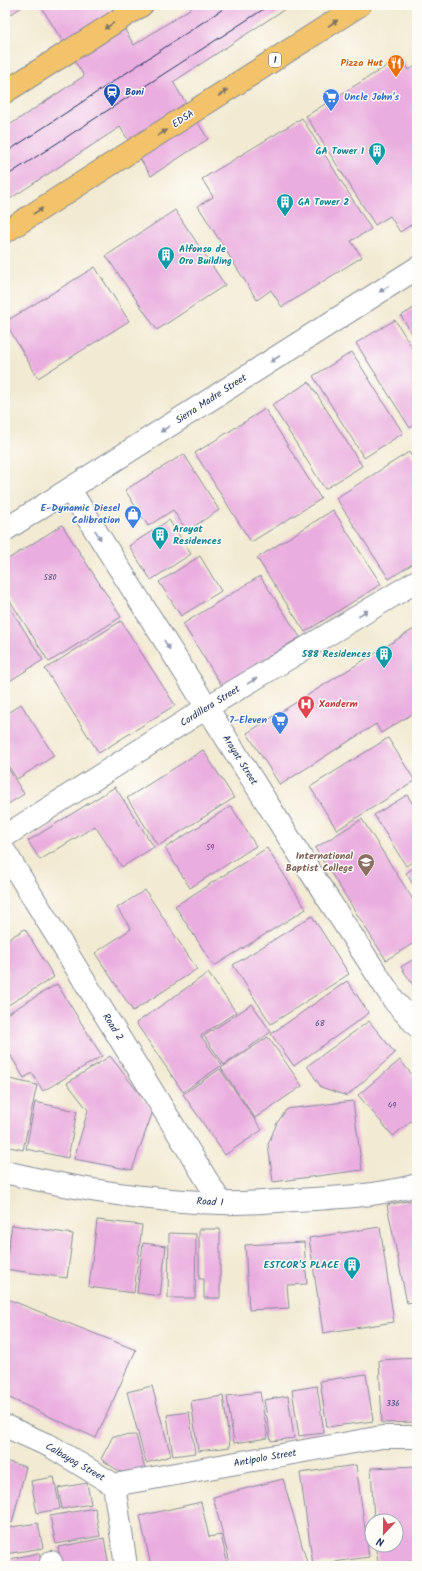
<svg xmlns="http://www.w3.org/2000/svg" width="422" height="1571" viewBox="0 0 422 1571" font-family="Kalam,sans-serif">
  <style>
    .building { fill: #eaaddf }
    .lines { fill: none; stroke-linecap: round; stroke-linejoin: round }
    .minor-casing { stroke: #868c98; stroke-width: 24 }
    .highway-casing { stroke: #868c98; stroke-width: 24 }
    .minor { stroke: #fff; stroke-width: 22 }
    .highway { stroke: #f2c36a; stroke-width: 22 }
    .tram { stroke: #1b2f5e; stroke-width: 1 }
    .oneway { fill: #7c7263 }
    .oneway2 { fill: #8d97ae }
    .labels { text-anchor: middle; dominant-baseline: central; stroke-width: 3; stroke-linejoin: round; paint-order: stroke }
    .number-label { font-size: 8px; fill: #4f4e7e }
    .shield { fill: #fdfcf7; stroke: #5f6c8c; stroke-width: 1 }
    .shield-label { font-size: 9px; font-weight: bold; fill: #1b2f5e }
    .food-label { font-size: 10px; font-weight: bold; fill: #c56008; stroke: #fdfcf7; text-anchor: end }
    .transit-label { font-size: 10px; font-weight: bold; fill: #164399; stroke: #fdfcf7; text-anchor: start }
    .shop-label { font-size: 10px; font-weight: bold; fill: #366cbe; stroke: #fdfcf7; text-anchor: end }
    .street-label { font-size: 10px; fill: #1b2f5e; stroke: #fdfcf7 }
    .culture-label { font-size: 10px; font-weight: bold; fill: #0d838f; stroke: #fdfcf7; text-anchor: end }
    .health-label { font-size: 10px; font-weight: bold; fill: #be3a42; stroke: #fdfcf7; text-anchor: start }
    .education-label { font-size: 10px; font-weight: bold; fill: #785e54; stroke: #fdfcf7; text-anchor: end }
  </style>
  <rect width="100%" height="100%" fill="#fdfcf7"/>
  <filter id="ink" filterUnits="userSpaceOnUse"><feTurbulence type="fractalNoise" baseFrequency=".025" numOctaves="2"/><feDisplacementMap in="SourceGraphic" scale="8" xChannelSelector="R" yChannelSelector="G"/><feConvolveMatrix kernelMatrix="1 2 1 2 8 2 1 2 1" color-interpolation-filters="sRGB"/></filter>
  <filter id="wash" filterUnits="userSpaceOnUse"><feTurbulence type="fractalNoise" baseFrequency=".012" numOctaves="4" result="noise"/><feDisplacementMap in="SourceGraphic" scale="16" xChannelSelector="R" yChannelSelector="G"/><feGaussianBlur stdDeviation="0.9" result="paint"/><feColorMatrix in="noise" values="0 0 0 0 0 0 0 0 0 0 0 0 0 0 0 0 0 1.4 0 .05"/><feComposite in="paint" operator="in"/></filter>
  <g filter="url(#wash)">
    <rect width="100%" height="100%" fill="#f2ead2"/>
    <g id="blocks">
      <g class="building">
        <polygon points="5,5 25,5 5,18"/>
        <polygon points="40,5 110,5 134,45 196,5 291,5 173,82 208,139 151,176 120,127 5,202 5,128 84,76"/>
        <polygon points="401,57 409,70 417,65 417,221 400,232 390,216 375,225 306,116"/>
        <polygon points="302,118 371,229 351,241 362,257 282,307 271,290 257,300 198,206 213,197 202,179"/>
        <polygon points="175,210 225,285 157,330 106,256"/>
        <polygon points="95,267 129,321 38,378 5,322"/>
        <polygon points="417,306 417,341 401,316"/>
        <polygon points="395,320 417,355 417,423 410,428 356,343"/>
        <polygon points="352,352 403,433 364,458 313,376"/>
        <polygon points="309,382 362,466 325,489 272,405"/>
        <polygon points="265,409 321,499 251,542 195,453"/>
        <polygon points="409,452 417,464 417,561 389,579 336,498"/>
        <polygon points="184,454 219,510 187,531 173,510 148,526 125,490"/>
        <polygon points="333,510 381,584 305,632 257,558"/>
        <polygon points="169,520 191,554 151,580 129,546"/>
        <polygon points="62,525 121,617 49,662 5,593 5,561"/>
        <polygon points="200,556 221,591 181,616 159,582"/>
        <polygon points="260,576 300,637 222,686 183,624"/>
        <polygon points="5,600 43,660 8,682 5,677"/>
        <polygon points="121,621 175,705 99,753 45,669"/>
        <polygon points="417,627 417,711 381,733 376,724 280,785 247,733"/>
        <polygon points="21,704 54,756 17,779 5,761 5,715"/>
        <polygon points="388,738 415,781 337,830 310,787"/>
        <polygon points="203,750 234,798 158,846 127,798"/>
        <polygon points="5,763 24,794 5,806"/>
        <polygon points="115,787 154,847 122,867 95,826 40,860 28,841"/>
        <polygon points="407,795 417,810 417,859 406,866 374,815"/>
        <polygon points="231,806 256,846 190,888 165,848"/>
        <polygon points="362,819 417,906 417,941 386,960 315,848"/>
        <polygon points="267,848 306,909 214,966 175,906"/>
        <polygon points="417,866 417,891 406,873"/>
        <polygon points="145,890 197,969 133,1011 95,953 131,929 117,908"/>
        <polygon points="312,916 349,974 271,1024 233,965"/>
        <polygon points="25,929 54,977 5,1007 5,941"/>
        <polygon points="417,957 417,991 401,967"/>
        <polygon points="208,973 236,1012 201,1036 222,1065 183,1092 136,1023"/>
        <polygon points="347,981 369,1013 294,1066 271,1034"/>
        <polygon points="57,984 102,1056 43,1091 32,1073 24,1078 5,1046 5,1015"/>
        <polygon points="252,1004 271,1032 224,1065 204,1036"/>
        <polygon points="369,1021 395,1053 347,1096 321,1087 307,1066"/>
        <polygon points="268,1037 302,1086 255,1118 221,1068"/>
        <polygon points="110,1056 153,1111 132,1170 74,1159 88,1110 67,1083"/>
        <polygon points="400,1060 417,1081 417,1116 393,1136 358,1095"/>
        <polygon points="220,1069 262,1130 225,1155 183,1094"/>
        <polygon points="5,1078 37,1085 23,1150 5,1146"/>
        <polygon points="353,1101 362,1170 273,1182 268,1144 277,1123 287,1109"/>
        <polygon points="35,1102 77,1111 68,1158 26,1149"/>
        <polygon points="417,1199 417,1301 407,1303 387,1205"/>
        <polygon points="97,1220 142,1225 134,1293 89,1287"/>
        <polygon points="12,1225 73,1234 67,1278 5,1269"/>
        <polygon points="380,1227 394,1322 323,1333 309,1238"/>
        <polygon points="199,1229 220,1229 220,1298 204,1298 204,1279 199,1279"/>
        <polygon points="169,1233 196,1234 195,1298 168,1298"/>
        <polygon points="304,1242 307,1284 287,1285 289,1308 249,1310 245,1245"/>
        <polygon points="143,1243 166,1246 160,1296 137,1293"/>
        <polygon points="5,1298 136,1350 96,1438 5,1396"/>
        <polygon points="417,1358 417,1422 382,1423 379,1360"/>
        <polygon points="366,1374 373,1421 327,1427 320,1381"/>
        <polygon points="152,1386 171,1456 146,1463 127,1392"/>
        <polygon points="317,1386 324,1433 299,1436 292,1390"/>
        <polygon points="260,1392 268,1438 234,1443 227,1396"/>
        <polygon points="223,1396 230,1447 198,1451 191,1401"/>
        <polygon points="288,1396 294,1438 271,1441 264,1400"/>
        <polygon points="189,1412 195,1453 173,1456 167,1415"/>
        <polygon points="136,1435 145,1469 120,1472 101,1459 113,1436"/>
        <polygon points="5,1461 26,1467 12,1523 5,1522"/>
        <polygon points="356,1465 369,1557 313,1565 300,1473"/>
        <polygon points="417,1466 417,1558 398,1566 379,1566 375,1545 396,1545 396,1521 374,1521 371,1468"/>
        <polygon points="54,1477 60,1509 37,1513 31,1481"/>
        <polygon points="283,1479 308,1566 231,1566 213,1497"/>
        <polygon points="87,1483 91,1504 62,1509 58,1488"/>
        <polygon points="201,1502 209,1537 221,1535 228,1566 151,1566 140,1516"/>
        <polygon points="95,1508 100,1536 56,1544 50,1516"/>
        <polygon points="38,1523 43,1548 5,1554 5,1528"/>
        <polygon points="104,1538 109,1566 61,1566 58,1547"/>
        <polygon points="39,1553 42,1566 5,1566 5,1560"/>
      </g>
    </g>
  </g>
  <g filter="url(#ink)">
    <use href="#blocks" fill-opacity="0" stroke="#868c98" stroke-width="1"/>
    <g class="lines">
      <g class="minor-casing">
        <g id="minor">
          <polyline points="70,490 308,868 395,1002 417,1026"/>
          <polyline points="5,530 417,268"/>
          <polyline points="5,836 206,708 417,581"/>
          <polyline points="5,852 221,1203"/>
          <path d="M5,1172C75,1189 149,1201 221,1203C245,1204 270,1201 294,1200C335,1198 377,1196 417,1185"/>
          <polyline points="5,1426 52,1447 114,1485"/>
          <polyline points="114,1485 382,1437 417,1437"/>
          <polyline points="114,1485 126,1566"/>
          <polyline points="51,1562 51,1566"/>
        </g>
      </g>
      <g class="highway-casing">
        <g id="highway">
          <polyline points="5,92 142,5"/>
          <polyline points="5,232 360,5"/>
        </g>
      </g>
      <use href="#minor" class="minor"/>
      <use href="#highway" class="highway"/>
      <g class="tram">
        <polyline points="5,153 229,5"/>
        <polyline points="5,177 270,5"/>
      </g>
    </g>
    <defs><path id="oneway-solid" d="M-6-.8H1V-3.2L6.5 0L1 3.2V.8H-6Z"/></defs>
    <g class="oneway">
      <use href="#oneway-solid" transform="translate(333 23) rotate(-33)"/>
      <use href="#oneway-solid" transform="translate(109 26) rotate(147)"/>
      <use href="#oneway-solid" transform="translate(223 93) rotate(-33)"/>
      <use href="#oneway-solid" transform="translate(162 133) rotate(-33)"/>
      <use href="#oneway-solid" transform="translate(38 211) rotate(-32)"/>
    </g>
    <g class="oneway2">
      <use href="#oneway-solid" transform="translate(384 289) rotate(147)"/>
      <use href="#oneway-solid" transform="translate(275 359) rotate(147)"/>
      <use href="#oneway-solid" transform="translate(165 429) rotate(147)"/>
      <use href="#oneway-solid" transform="translate(98 535) rotate(58)"/>
      <use href="#oneway-solid" transform="translate(363 613) rotate(-31)"/>
      <use href="#oneway-solid" transform="translate(167 645) rotate(58)"/>
      <use href="#oneway-solid" transform="translate(252 681) rotate(-31)"/>
    </g>
  </g>
  <defs>
    <g id="restaurant-pin" transform="scale(0.9)"><path d="M0 17L-7.5 6A9.5 9.5 0 1 1 7.5 6Z" fill="#e8710a" stroke="#fdfcf7"/><path d="M-5-6h1v4h1v-4h1v4h1v-4h1v5L-1.5 .5V6h-2V.5L-5-1ZM5-6V6H3V1.5H1.5Q1.5-4 5-6Z" fill="#fff"/></g>
    <g id="station-pin" transform="scale(0.9)"><path d="M0 17L-7.5 6A9.5 9.5 0 1 1 7.5 6Z" fill="#1a4fb4" stroke="#fdfcf7"/><path d="M-3-6H3Q5-6 5-4V2Q5 4 3 4L4.5 6H3L1.5 4h-3L-3 6H-4.5L-3 4Q-5 4-5 2V-4Q-5-6-3-6ZM-3.5-4v3h7v-3ZM-3.5 1v1.5H-2V1ZM2 1v1.5H3.5V1Z" fill="#fff"/></g>
    <g id="supermarket-pin" transform="scale(0.9)"><path d="M0 17L-7.5 6A9.5 9.5 0 1 1 7.5 6Z" fill="#3f7fe0" stroke="#fdfcf7"/><path d="M-6-5.5h2.5l.6 2H6L4.5 2H-2.5L-4.4-4H-6ZM-1.5 3.2a1.3 1.3 0 1 0 .1 0ZM3 3.2a1.3 1.3 0 1 0 .1 0Z" fill="#fff"/></g>
    <g id="building-pin" transform="scale(0.9)"><path d="M0 17L-7.5 6A9.5 9.5 0 1 1 7.5 6Z" fill="#0f9aa8" stroke="#fdfcf7"/><path d="M-4-6H4V6H1V3H-1V6H-4ZM-2.5-4.3h1.7v1.8h-1.7ZM.8-4.3h1.7v1.8H.8ZM-2.5-1h1.7V.8h-1.7ZM.8-1h1.7V.8H.8Z" fill="#fff"/></g>
    <g id="shop-pin" transform="scale(0.9)"><path d="M0 17L-7.5 6A9.5 9.5 0 1 1 7.5 6Z" fill="#3f7fe0" stroke="#fdfcf7"/><path d="M-5-2.5h2.3a2.7 3.5 0 0 1 5.4 0H5L5.5 6h-11ZM-1.5-2.5h3a1.5 2.3 0 0 0-3 0Z" fill="#fff"/></g>
    <g id="hospital-pin" transform="scale(0.9)"><path d="M0 17L-7.5 6A9.5 9.5 0 1 1 7.5 6Z" fill="#e0444e" stroke="#fdfcf7"/><path d="M-5-5h3v3.5h4V-5h3V5h-3V1.5h-4V5h-3Z" fill="#fff"/></g>
    <g id="school-pin" transform="scale(0.9)"><path d="M0 17L-7.5 6A9.5 9.5 0 1 1 7.5 6Z" fill="#8d6e63" stroke="#fdfcf7"/><path d="M0-5L7-2L0 1L-7-2ZM-4 1L0 2.5L4 1V4Q0 6-4 4Z" fill="#fff"/></g>
  </defs>
  <g fill-rule="evenodd">
    <use href="#restaurant-pin" x="396" y="63"/>
    <use href="#station-pin" x="112" y="92"/>
    <use href="#supermarket-pin" x="331" y="97"/>
    <use href="#building-pin" x="377" y="151"/>
    <use href="#building-pin" x="285" y="202"/>
    <use href="#building-pin" x="166" y="255"/>
    <use href="#shop-pin" x="133" y="514"/>
    <use href="#building-pin" x="160" y="535"/>
    <use href="#building-pin" x="384" y="654"/>
    <use href="#hospital-pin" x="306" y="704"/>
    <use href="#supermarket-pin" x="280" y="720"/>
    <use href="#school-pin" x="366" y="862"/>
    <use href="#building-pin" x="352" y="1265"/>
  </g>
  <g class="labels">
    <g class="number-label">
      <text x="50" y="577">580</text>
      <text x="210" y="847">59</text>
      <text x="320" y="1023">68</text>
      <text x="392" y="1105">49</text>
      <text x="393" y="1403">336</text>
    </g>
    <rect class="shield" x="269" y="53" width="12" height="14" rx="3"/>
    <g class="shield-label">
      <text x="275" y="60">1</text>
    </g>
    <g class="food-label">
      <text x="383" y="63">Pizza Hut</text>
    </g>
    <g class="transit-label">
      <text x="125" y="92">Boni</text>
    </g>
    <g class="shop-label">
      <text x="344" y="97" text-anchor="start">Uncle John's</text>
      <text x="120" y="508">E-Dynamic Diesel<tspan x="120" dy="12">Calibration</tspan></text>
      <text x="267" y="720">7-Eleven</text>
    </g>
    <g class="street-label">
      <text transform="translate(183 119) rotate(-33)">EDSA</text>
      <text transform="translate(211 399) rotate(-33)">Sierra Madre Street</text>
      <text transform="translate(210 706) rotate(-32)">Cordillera Street</text>
      <text transform="translate(240 760) rotate(58)">Arayat Street</text>
      <text transform="translate(113 1027) rotate(58)">Road 2</text>
      <text transform="translate(210 1202) rotate(3)">Road 1</text>
      <text transform="translate(265 1458) rotate(-10)">Antipolo Street</text>
      <text transform="translate(75 1462) rotate(30)">Calbayog Street</text>
    </g>
    <g class="culture-label">
      <text x="364" y="151">GA Tower 1</text>
      <text x="298" y="202" text-anchor="start">GA Tower 2</text>
      <text x="179" y="249" text-anchor="start">Alfonso de<tspan x="179" dy="12">Oro Building</tspan></text>
      <text x="173" y="529" text-anchor="start">Arayat<tspan x="173" dy="12">Residences</tspan></text>
      <text x="371" y="654">588 Residences</text>
      <text x="339" y="1265">ESTCOR'S PLACE</text>
    </g>
    <g class="health-label">
      <text x="319" y="704">Xanderm</text>
    </g>
    <g class="education-label">
      <text x="353" y="856">International<tspan x="353" dy="12">Baptist College</tspan></text>
    </g>
  </g>
  <rect width="422" height="1571" fill="none" stroke="#fdfcf7" stroke-width="20"/>
  <g transform="translate(384 1533) rotate(202)"><circle r="19" fill="#fdfcf7" stroke="#a3aaba"/>
  <path d="M0-3L7 15L0 10L-7 15Z" fill="#d1495b"/>
  <text y="-6" font-size="11" font-weight="bold" text-anchor="middle" fill="#1b2f5e">N</text>
  </g>
</svg>
